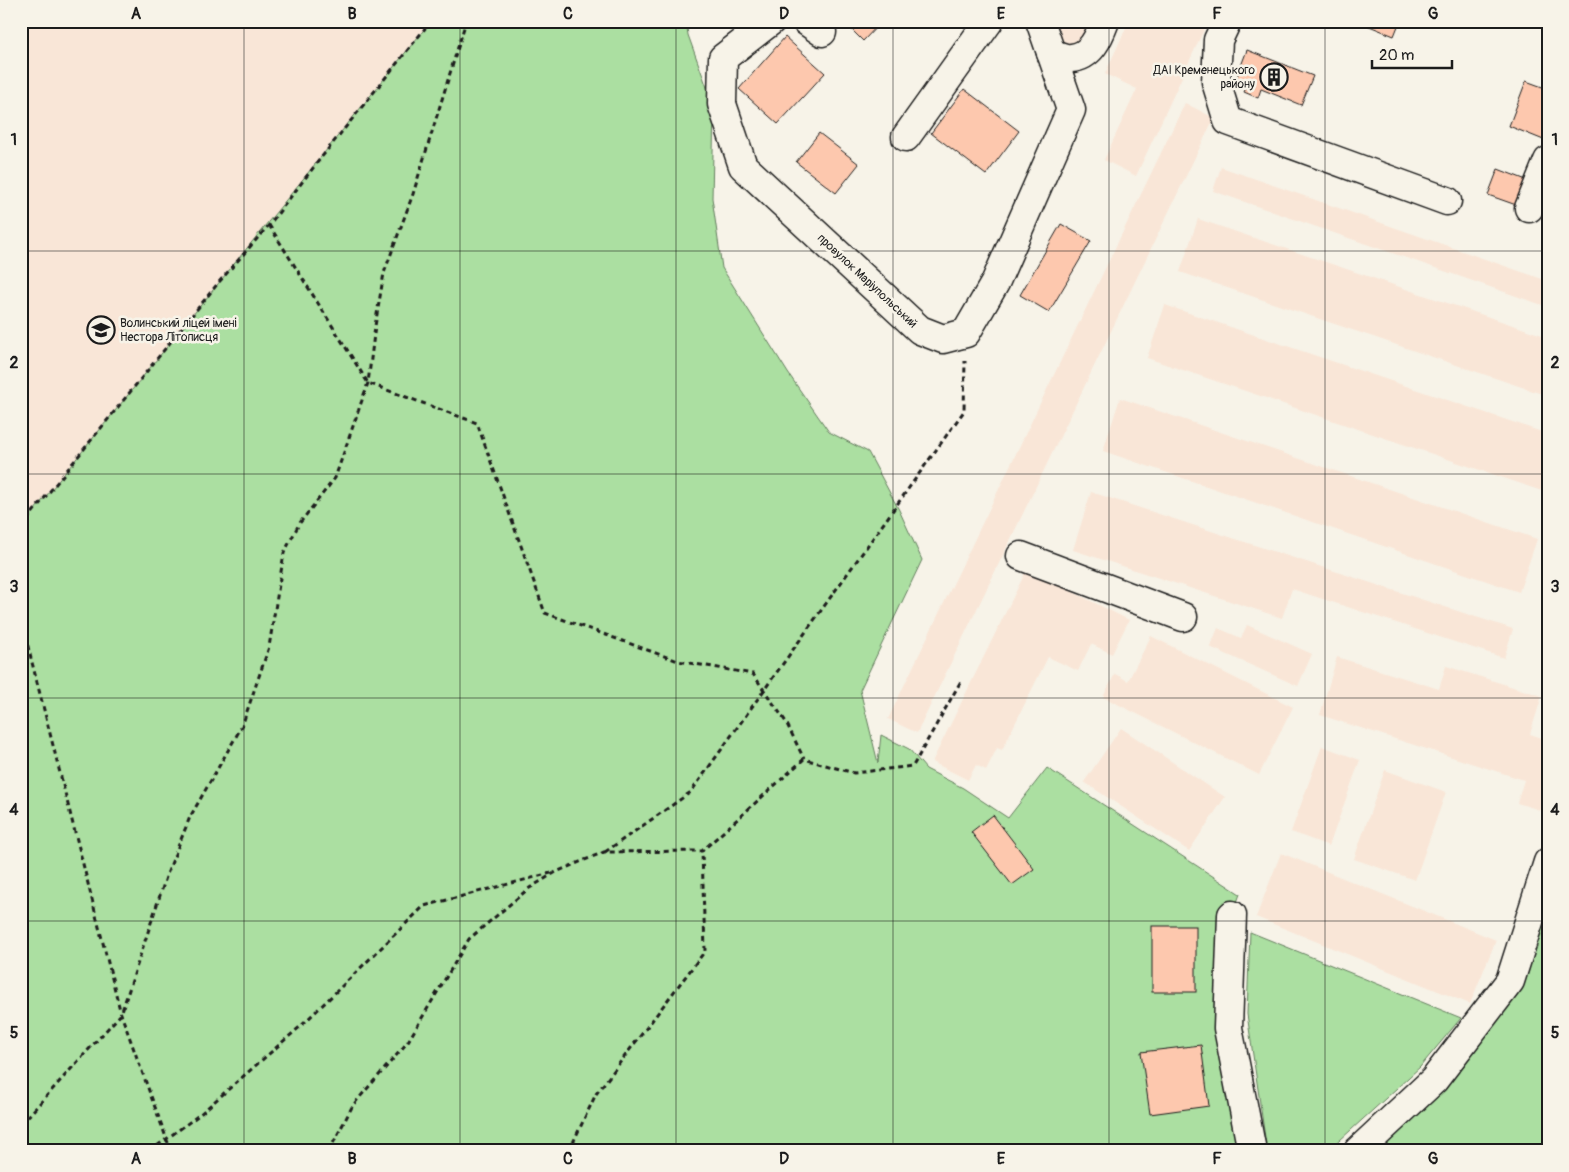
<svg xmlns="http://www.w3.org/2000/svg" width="1569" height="1172" viewBox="0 0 1569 1172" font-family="Pangolin,sans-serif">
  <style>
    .built { fill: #f9e6d7 }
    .green { fill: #abdfa1; stroke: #647e5e }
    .building { fill: #fdc8ae; stroke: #1c1c1c }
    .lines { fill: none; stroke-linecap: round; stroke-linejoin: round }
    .minor-casing { stroke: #1c1c1c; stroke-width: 31 }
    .path { stroke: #1c1c1c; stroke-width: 3; stroke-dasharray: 5 4; stroke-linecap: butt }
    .minor { stroke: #f7f3e8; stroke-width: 28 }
    .grid { fill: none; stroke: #1c1c1c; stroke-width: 1; stroke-opacity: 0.55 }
    .labels { text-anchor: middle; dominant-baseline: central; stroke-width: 5; stroke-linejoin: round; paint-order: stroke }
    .poi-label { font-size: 12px; fill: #1c1c1c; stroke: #f7f3e8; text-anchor: end }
    .street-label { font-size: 12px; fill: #1c1c1c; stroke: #f7f3e8 }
    .neatline { fill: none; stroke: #1c1c1c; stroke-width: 2 }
    .grid-label { font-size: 16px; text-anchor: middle; font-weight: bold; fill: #1c1c1c }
  </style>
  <rect width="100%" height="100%" fill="#f7f3e8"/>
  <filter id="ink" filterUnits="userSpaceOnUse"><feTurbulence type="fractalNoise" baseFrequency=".02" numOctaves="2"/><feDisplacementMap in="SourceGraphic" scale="10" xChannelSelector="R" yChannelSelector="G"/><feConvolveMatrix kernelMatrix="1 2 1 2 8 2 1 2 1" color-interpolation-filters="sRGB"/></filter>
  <g filter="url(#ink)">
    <g class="built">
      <polygon points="21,21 431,21 21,527"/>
      <polygon points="1053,21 1089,21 1077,48 1060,43"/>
      <polygon points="1129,21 1208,21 1136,176 1104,160 1137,89 1105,74"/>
      <polygon points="1185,103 1214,118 917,733 888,719"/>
      <polygon points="1221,167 1548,281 1548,307 1213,191"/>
      <polygon points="1198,219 1548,337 1548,396 1180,272"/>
      <polygon points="1165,305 1548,434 1548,493 1147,358"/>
      <polygon points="1120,398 1537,539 1519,592 1103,451"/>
      <polygon points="1091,492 1513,629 1504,658 1292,589 1282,618 1073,550"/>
      <polygon points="1027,569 1129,620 1112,654 1091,644 1078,671 1048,657 1002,750 997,748 986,770 976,765 968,780 932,762"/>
      <polygon points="1247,625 1312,654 1298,686 1210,647 1218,628 1241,638"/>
      <polygon points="1151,636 1293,707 1259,775 1103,697 1115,674 1128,681"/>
      <polygon points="1337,657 1439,689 1446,666 1542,696 1530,734 1548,740 1548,795 1543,811 1517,803 1524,780 1320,715"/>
      <polygon points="1121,728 1225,797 1189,851 1084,782"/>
      <polygon points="1322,746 1360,760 1329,846 1291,832"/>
      <polygon points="1385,770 1446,792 1415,880 1354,859"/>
      <polygon points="1281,853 1496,940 1470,1004 1256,917"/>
    </g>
    <g class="green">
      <polygon points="431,21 686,21 688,35 714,107 712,198 722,268 788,373 829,432 868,452 899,510 922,560 860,690 878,763 881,735 909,749 926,769 963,788 1008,818 1047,768 1240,894 1232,916 1252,1151 21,1151 21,527"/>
      <polygon points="1548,862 1548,1151 1358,1151 1510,981"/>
      <polygon points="1250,932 1461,1018 1420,1067 1328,1151 1267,1151 1247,1014"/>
    </g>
    <g class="building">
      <polygon points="847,21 882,21 863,41 845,23"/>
      <polygon points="1357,21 1400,21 1394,36"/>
      <polygon points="785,37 825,73 778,124 739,89"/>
      <polygon points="1247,50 1313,76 1301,105 1261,89 1258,98 1244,92 1248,83 1236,79"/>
      <polygon points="1526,81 1548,89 1548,137 1546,141 1509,126"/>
      <polygon points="964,89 1019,131 986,175 931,133"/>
      <polygon points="819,133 859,164 836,193 796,162"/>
      <polygon points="1498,169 1529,181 1519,206 1488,195"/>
      <polygon points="1061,224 1091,241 1049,312 1020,295"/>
      <polygon points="993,815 1034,869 1012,885 971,832"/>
      <rect x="1152" y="926" width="44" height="66"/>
      <polygon points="1201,1045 1209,1106 1150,1114 1141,1052"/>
    </g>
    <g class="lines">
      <g class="minor-casing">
        <g id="minor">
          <polyline points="771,21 723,58 722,104 743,166 920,330 943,339 966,333 995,283 1071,110 1040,21"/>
          <polyline points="806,21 822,32"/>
          <polyline points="1227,21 1218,40 1216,82 1228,121 1447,201"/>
          <path d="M1051,53C1057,55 1065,59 1071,58C1091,57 1099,37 1105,21"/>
          <polyline points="906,137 989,21"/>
          <polyline points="1529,208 1548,161"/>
          <polyline points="1021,556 1183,617"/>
          <polyline points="1232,915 1228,1028 1252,1151"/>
          <polyline points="1358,1151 1434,1080 1510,981 1548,862"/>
        </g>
      </g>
      <g class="path">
        <polyline points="269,225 368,383 477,423 545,613 678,661 753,674 786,722 804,759"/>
        <polyline points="21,527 219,282 269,225 320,159 431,21"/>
        <polyline points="21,619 121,1014 171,1151"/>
        <polyline points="605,852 691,792 964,411 965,361"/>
        <polyline points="21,1124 121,1014 167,874 190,817 242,726 269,647 284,553 299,524 335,478 368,383 375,326 384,273 413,194 466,21"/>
        <polyline points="150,1151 199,1115 302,1025 424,906 551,873"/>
        <polyline points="329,1151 353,1105 407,1043 469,939 528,889 556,872 604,852 702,851 804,759 854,773 913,766 961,681"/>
        <polyline points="569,1151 596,1094 705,951 702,851"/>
      </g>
      <use href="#minor" class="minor"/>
    </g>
  </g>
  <path class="grid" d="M244,21V1151M460,21V1151M676,21V1151M893,21V1151M1109,21V1151M1325,21V1151M21,251H1548M21,474H1548M21,698H1548M21,921H1548"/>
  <defs>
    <g id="building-ring" transform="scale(1.4375)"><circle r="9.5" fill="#f7f3e8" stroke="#1c1c1c" stroke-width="1.5"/><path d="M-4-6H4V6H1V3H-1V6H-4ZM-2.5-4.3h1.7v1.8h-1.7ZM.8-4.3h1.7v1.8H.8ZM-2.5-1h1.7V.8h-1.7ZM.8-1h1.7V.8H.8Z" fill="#1c1c1c"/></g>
    <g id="school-ring" transform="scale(1.4375)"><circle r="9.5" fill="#f7f3e8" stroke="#1c1c1c" stroke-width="1.5"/><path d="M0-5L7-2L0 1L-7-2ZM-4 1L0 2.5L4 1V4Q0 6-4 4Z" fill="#1c1c1c"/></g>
  </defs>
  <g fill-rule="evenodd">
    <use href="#building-ring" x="1274" y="77"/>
    <use href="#school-ring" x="101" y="330"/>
  </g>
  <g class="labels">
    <g class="poi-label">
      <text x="1255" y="70">ДАІ Кременецького<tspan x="1255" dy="14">району</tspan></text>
      <text x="120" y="323" text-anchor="start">Волинський ліцей імені<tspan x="120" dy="14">Нестора Літописця</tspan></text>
    </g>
    <g class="street-label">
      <text transform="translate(867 281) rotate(43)">провулок Маріупольський</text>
    </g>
  </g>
  <rect width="1569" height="1172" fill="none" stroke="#f7f3e8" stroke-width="55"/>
  <path d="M1372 60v8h80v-8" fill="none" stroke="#1c1c1c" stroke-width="2.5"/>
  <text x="1379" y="60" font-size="15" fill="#1c1c1c" stroke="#f7f3e8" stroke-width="4" paint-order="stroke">20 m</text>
  <rect x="28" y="28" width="1514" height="1116" class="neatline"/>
  <g class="grid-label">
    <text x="136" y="19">A</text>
    <text x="352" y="19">B</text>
    <text x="568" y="19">C</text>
    <text x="784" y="19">D</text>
    <text x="1001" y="19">E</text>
    <text x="1217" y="19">F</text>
    <text x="1433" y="19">G</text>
    <text x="14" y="145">1</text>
    <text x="1555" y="145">1</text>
    <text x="14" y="368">2</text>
    <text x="1555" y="368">2</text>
    <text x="14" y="592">3</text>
    <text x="1555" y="592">3</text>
    <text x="14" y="815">4</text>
    <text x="1555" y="815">4</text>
    <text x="14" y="1038">5</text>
    <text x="1555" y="1038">5</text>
    <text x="136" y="1164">A</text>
    <text x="352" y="1164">B</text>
    <text x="568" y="1164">C</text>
    <text x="784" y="1164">D</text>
    <text x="1001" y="1164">E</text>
    <text x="1217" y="1164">F</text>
    <text x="1433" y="1164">G</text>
  </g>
</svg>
